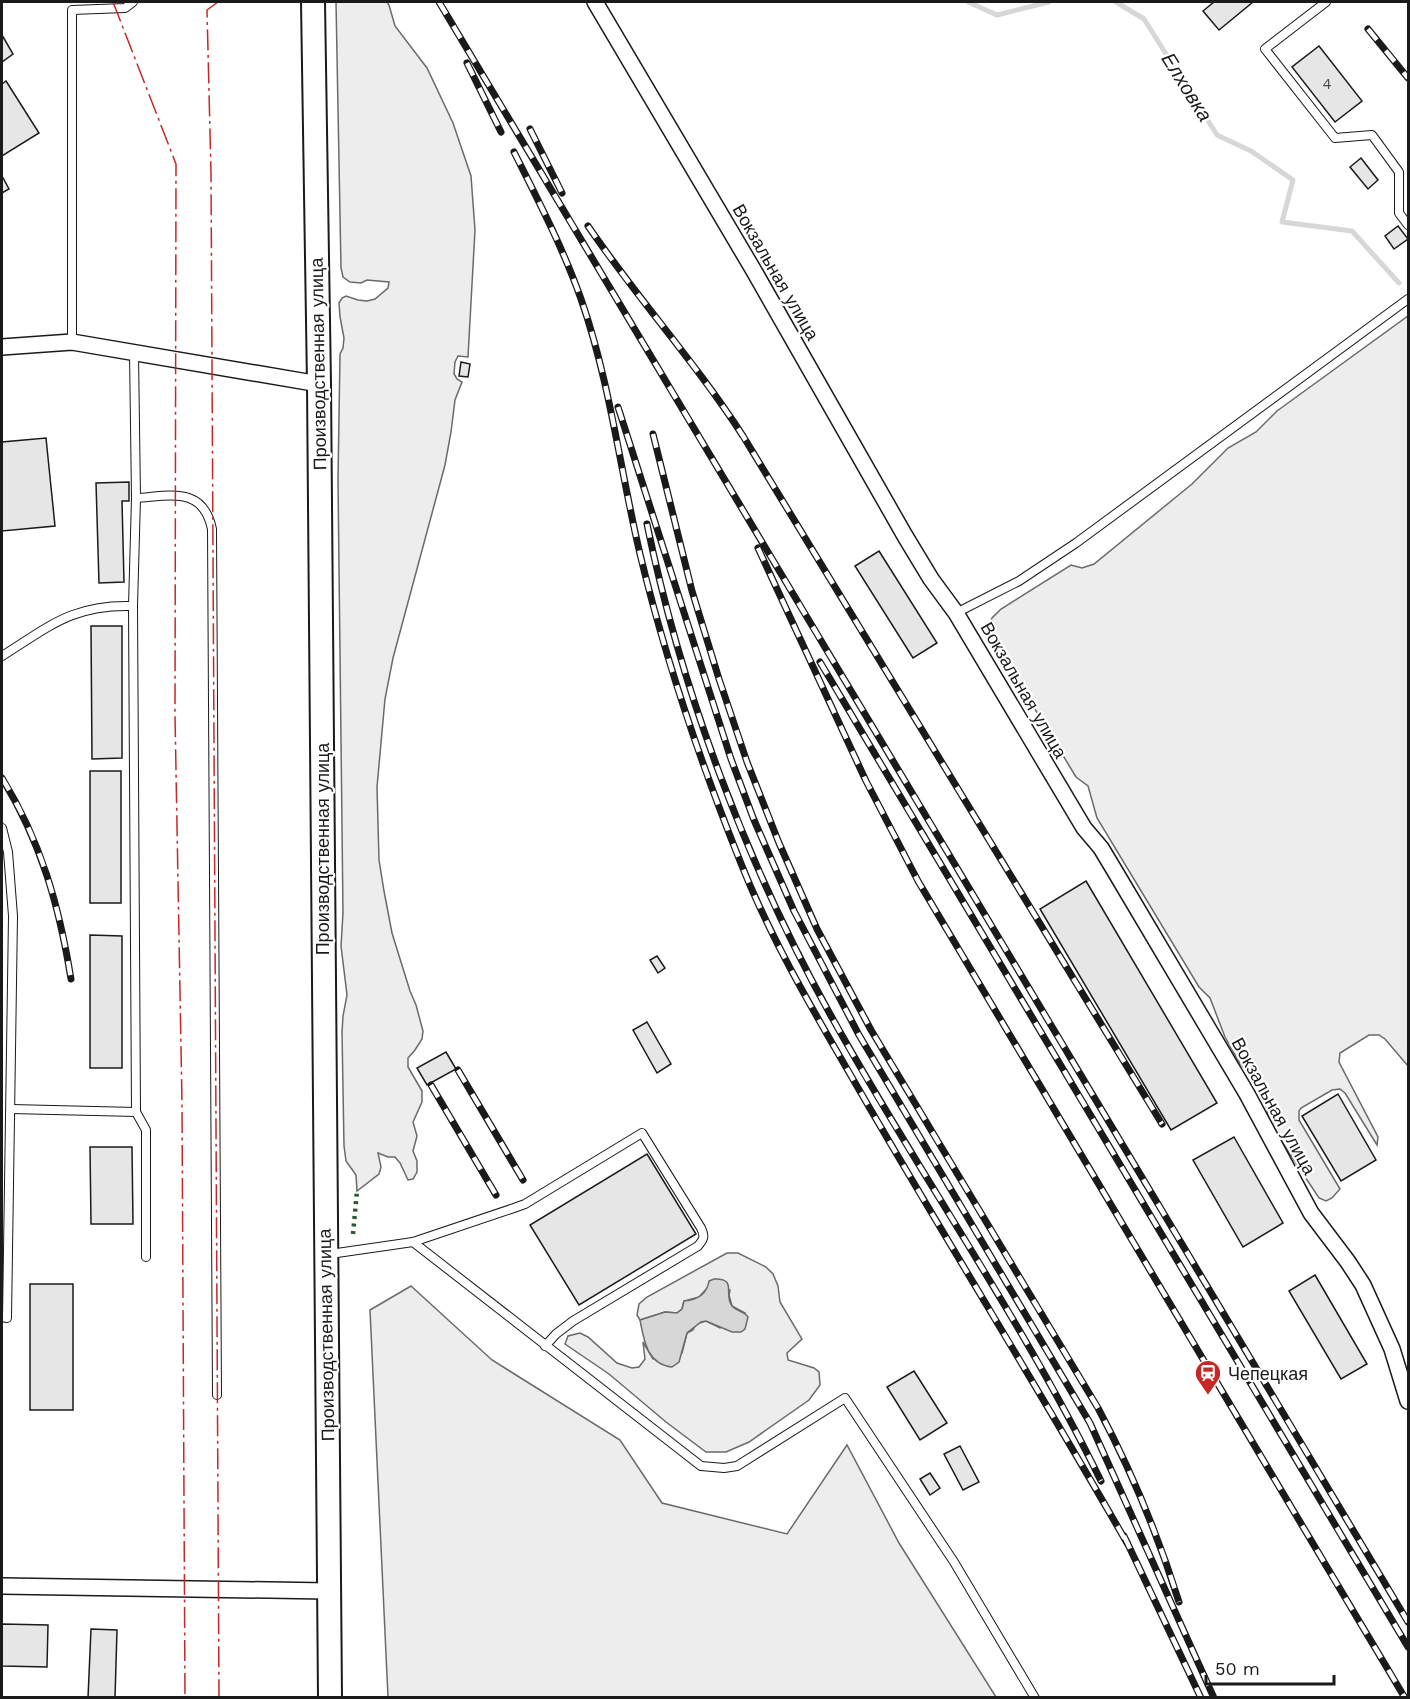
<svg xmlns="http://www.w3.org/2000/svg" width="1410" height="1699" viewBox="0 0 1410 1699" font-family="'Work Sans',sans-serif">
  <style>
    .built { fill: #ededed; stroke: #6a6a6a; stroke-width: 1.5 }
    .water { fill: #d7d7d7; stroke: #6a6a6a; stroke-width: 1.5 }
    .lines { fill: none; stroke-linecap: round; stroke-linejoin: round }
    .stream { stroke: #d7d7d7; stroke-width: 5 }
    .building { fill: #e6e6e6; stroke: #1a1a1a; stroke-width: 1.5 }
    .service-casing { stroke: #1a1a1a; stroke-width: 10 }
    .minor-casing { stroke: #1a1a1a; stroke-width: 18 }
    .secondary-casing { stroke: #1a1a1a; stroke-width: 26 }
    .service { stroke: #fff; stroke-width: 8 }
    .minor { stroke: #fff; stroke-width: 15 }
    .secondary { stroke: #fff; stroke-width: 22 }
    .rail-casing { stroke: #1a1a1a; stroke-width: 7 }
    .rail { stroke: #fff; stroke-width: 4.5; stroke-dasharray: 14; stroke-linecap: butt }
    .hedge { stroke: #2b5a34; stroke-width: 4.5; stroke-dasharray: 3 4.5; stroke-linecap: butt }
    .power { stroke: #c62828; stroke-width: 1.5; stroke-dasharray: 21 4.5 3 4.5; stroke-linecap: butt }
    .labels { text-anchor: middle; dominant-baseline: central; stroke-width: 4.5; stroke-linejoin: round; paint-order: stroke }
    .number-label { font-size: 15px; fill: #4d4d4d }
    .street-label { font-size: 18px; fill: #1a1a1a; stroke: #fff }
    .poi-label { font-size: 18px; fill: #1a1a1a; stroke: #fff; text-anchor: start }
    .water-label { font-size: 20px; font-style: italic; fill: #1a1a1a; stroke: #fff }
  </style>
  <rect width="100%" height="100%" fill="#fff"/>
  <g class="built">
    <polygon points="336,2 387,2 389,5 395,26 427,68 453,123 471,176 475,230 468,357 458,356 455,362 454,374 457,379 462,382 455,400 451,432 445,465 393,658 385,699 377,787 379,860 384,891 392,933 410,991 416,1005 423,1031 422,1039 415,1050 408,1058 408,1067 422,1091 422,1102 413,1122 417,1136 413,1151 417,1161 417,1172 413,1179 408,1180 400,1163 395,1157 388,1157 378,1153 381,1167 379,1174 357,1191 356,1175 346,1161 344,1146 342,1032 343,1016 347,995 341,946 343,913 338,480 340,354 343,348 344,338 340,317 339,303 342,298 346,296 358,300 367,301 375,299 388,288 389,282 367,280 361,283 350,282 343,277 341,268"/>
    <polygon points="1408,316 1408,1066 1385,1039 1379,1035 1369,1035 1340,1053 1339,1062 1378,1137 1377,1145 1345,1093 1340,1089 1332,1090 1301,1108 1299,1111 1299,1120 1340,1189 1332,1198 1326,1201 1319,1198 1280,1139 1269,1119 1263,1094 1251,1076 1239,1062 1225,1037 1210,998 1199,987 1097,818 1088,786 1076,777 1018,681 991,641 988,630 992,618 1001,609 1071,565 1082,568 1094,564 1192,484 1228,448 1256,432 1277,411"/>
    <polygon points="727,1253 738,1253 766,1267 773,1274 778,1286 780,1302 802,1339 787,1353 788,1360 814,1368 819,1372 820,1385 809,1400 749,1442 726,1452 706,1452 666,1422 609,1374 565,1344 568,1336 580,1333 588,1337 617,1363 632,1368 639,1367 645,1359 643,1342 653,1359 682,1353 687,1333 693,1330 696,1324 706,1321 720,1328 745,1313 732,1306 729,1295 730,1290 709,1286 699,1297 684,1301 682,1309 677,1313 665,1312 640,1320 637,1315 639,1304 647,1297"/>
    <polygon points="411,1286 492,1360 620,1440 662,1503 787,1534 847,1445 899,1543 996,1697 388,1697 370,1310"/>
  </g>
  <path class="water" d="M714,1279C738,1278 723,1295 732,1306C737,1312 744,1311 748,1317L745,1329L741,1332H732L706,1321L701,1322L687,1333L679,1362L672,1367C647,1364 644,1341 640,1320L665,1312L677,1313L682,1309L684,1301C697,1300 707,1294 709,1281Z"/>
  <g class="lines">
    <g class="stream">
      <polyline points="968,2 997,15 1049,2"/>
      <polyline points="1116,2 1144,19 1217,135 1251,151 1293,180 1282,222 1352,231 1399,283"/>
    </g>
  </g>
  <g class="building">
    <polygon points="1214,2 1253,2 1219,30 1203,11"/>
    <polygon points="2,35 13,54 2,62"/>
    <polygon points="1319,46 1362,101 1335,122 1292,67"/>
    <polygon points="6,81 39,133 2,156 2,84"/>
    <polygon points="1361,158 1378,180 1368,189 1350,167"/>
    <polygon points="2,176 9,189 2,193"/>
    <polygon points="1398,226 1408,239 1394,249 1385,236"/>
    <polygon points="461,362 470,364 468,377 459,376"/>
    <polygon points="46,438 55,526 2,531 2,442"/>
    <polygon points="129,482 129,501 122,501 124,582 99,583 96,483"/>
    <polygon points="879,551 937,643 913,658 855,566"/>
    <polygon points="91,626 122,626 122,758 92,759"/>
    <rect x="90" y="771" width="31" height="132"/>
    <polygon points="1086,881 1217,1103 1171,1130 1040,909"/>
    <polygon points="90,935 122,936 122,1068 90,1068"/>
    <polygon points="657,956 665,968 658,973 650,960"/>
    <polygon points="647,1022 671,1064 657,1073 633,1030"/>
    <polygon points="446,1052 456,1069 427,1085 417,1068"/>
    <polygon points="1338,1094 1376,1160 1341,1181 1302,1116"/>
    <polygon points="1234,1137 1283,1223 1243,1247 1193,1160"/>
    <polygon points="90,1147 132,1147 133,1224 91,1224"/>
    <polygon points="647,1154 696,1234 579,1305 530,1225"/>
    <polygon points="1315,1275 1367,1364 1341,1379 1289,1291"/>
    <rect x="30" y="1284" width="43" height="126"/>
    <polygon points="914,1371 947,1423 920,1440 887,1387"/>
    <polygon points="960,1446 979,1482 963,1490 944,1454"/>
    <polygon points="930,1473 940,1488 930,1495 920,1479"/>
    <polygon points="2,1624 48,1625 47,1667 2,1666"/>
    <polygon points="91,1629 117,1630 115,1698 88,1698"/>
  </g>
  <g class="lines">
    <g class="service-casing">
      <g id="service">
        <polyline points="1326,2 1265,49 1335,138 1372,135 1399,172 1399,213 1408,225"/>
        <polyline points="72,342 72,10 125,8 133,2"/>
        <polyline points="134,353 136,498 133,606 136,1112 146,1130 146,1257"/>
        <path d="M136,498C170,496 203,486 212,529L217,1395"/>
        <polyline points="956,613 1019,581 1076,543 1408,299"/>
        <path d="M2,656C50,626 73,604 133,606"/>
        <polyline points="2,828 8,852 13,916 7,1318 2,1317"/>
        <polyline points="11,1109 136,1112"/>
        <polyline points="413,1242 701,1466 724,1468 737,1466 845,1398 954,1562 1035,1698"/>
        <path d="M330,1254L413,1242L514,1208L525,1204L642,1133L701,1228C705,1236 704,1239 698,1246L573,1321L556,1334L545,1346"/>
      </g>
    </g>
    <g class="minor-casing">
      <g id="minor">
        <polyline points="595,2 754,271 905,536 931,579 956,613 1084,828 1101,848 1116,873 1247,1094 1311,1213 1348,1262 1363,1285 1392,1349 1408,1401"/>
        <polyline points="2,347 72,342 319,384"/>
        <polyline points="2,1586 328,1591"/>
      </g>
    </g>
    <g class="secondary-casing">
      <polyline id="secondary" points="313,2 319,384 330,1698"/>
    </g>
    <use href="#service" class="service"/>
    <use href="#minor" class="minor"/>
    <use href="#secondary" class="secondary"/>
    <g class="rail-casing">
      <g id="rail">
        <polyline points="439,2 1408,1622"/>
        <polyline points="1368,29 1408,78"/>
        <polyline points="467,63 501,132"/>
        <polyline points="530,129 562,193"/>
        <path d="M514,152C538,200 563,248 581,299C610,382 620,469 640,554C665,658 700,761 740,861C775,950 825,1030 872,1112C956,1256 1044,1398 1127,1543"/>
        <path d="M588,226C637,298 696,363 743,436L1162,1124"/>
        <polyline points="618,407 731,759 754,820 794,911 859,1035 1090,1423 1214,1698"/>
        <path d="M653,434L692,591L719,679L747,762L779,843L817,929L871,1030L1098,1408C1131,1470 1158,1535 1179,1602"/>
        <path d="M647,524C681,690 747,865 830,1014C917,1171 1022,1319 1101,1481"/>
        <polyline points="758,548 866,781 918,881 1405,1698"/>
        <polyline points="820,662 1408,1647"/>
        <path d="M2,778C41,842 59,905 71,979"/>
        <polyline points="458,1070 523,1180"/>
        <polyline points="431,1085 496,1195"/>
        <polyline points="1124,1536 1201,1698"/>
      </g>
    </g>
    <use href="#rail" class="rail"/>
    <polyline class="hedge" points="353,1234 357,1191"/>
    <g class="power">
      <polyline points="113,2 176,164 175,715 182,1103 185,1698"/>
      <polyline points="218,2 207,10 211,173 219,1698"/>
    </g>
  </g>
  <defs>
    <g id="station-pin" transform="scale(1.35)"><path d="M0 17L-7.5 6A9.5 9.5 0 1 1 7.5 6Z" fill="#c62828" stroke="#fff"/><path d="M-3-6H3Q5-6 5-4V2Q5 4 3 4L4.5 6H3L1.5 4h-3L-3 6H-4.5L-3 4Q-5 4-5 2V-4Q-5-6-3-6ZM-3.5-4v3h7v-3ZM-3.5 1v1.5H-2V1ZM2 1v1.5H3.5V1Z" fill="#fff"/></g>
  </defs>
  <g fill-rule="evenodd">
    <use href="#station-pin" x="1208" y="1373"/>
  </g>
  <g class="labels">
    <g class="number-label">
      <text x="1327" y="84">4</text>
    </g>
    <g class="street-label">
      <text transform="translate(776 272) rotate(60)">Вокзальная улица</text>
      <text transform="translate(318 364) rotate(-91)">Производственная улица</text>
      <text transform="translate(1024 690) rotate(60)">Вокзальная улица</text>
      <text transform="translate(322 849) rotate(-90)">Производственная улица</text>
      <text transform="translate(1274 1106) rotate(61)">Вокзальная улица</text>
      <text transform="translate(326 1335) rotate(-91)">Производственная улица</text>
    </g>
    <g class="poi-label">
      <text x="1228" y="1373">Чепецкая</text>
    </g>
    <g class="water-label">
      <text transform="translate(1187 87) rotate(58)">Елховка</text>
    </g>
  </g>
  <rect width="1410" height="1699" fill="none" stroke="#1a1a1a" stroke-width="6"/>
  <path d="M1206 1675v9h128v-9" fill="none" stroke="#1a1a1a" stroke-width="3"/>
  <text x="1215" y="1675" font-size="18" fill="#1a1a1a" stroke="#ffffff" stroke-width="4.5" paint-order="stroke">50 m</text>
</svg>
